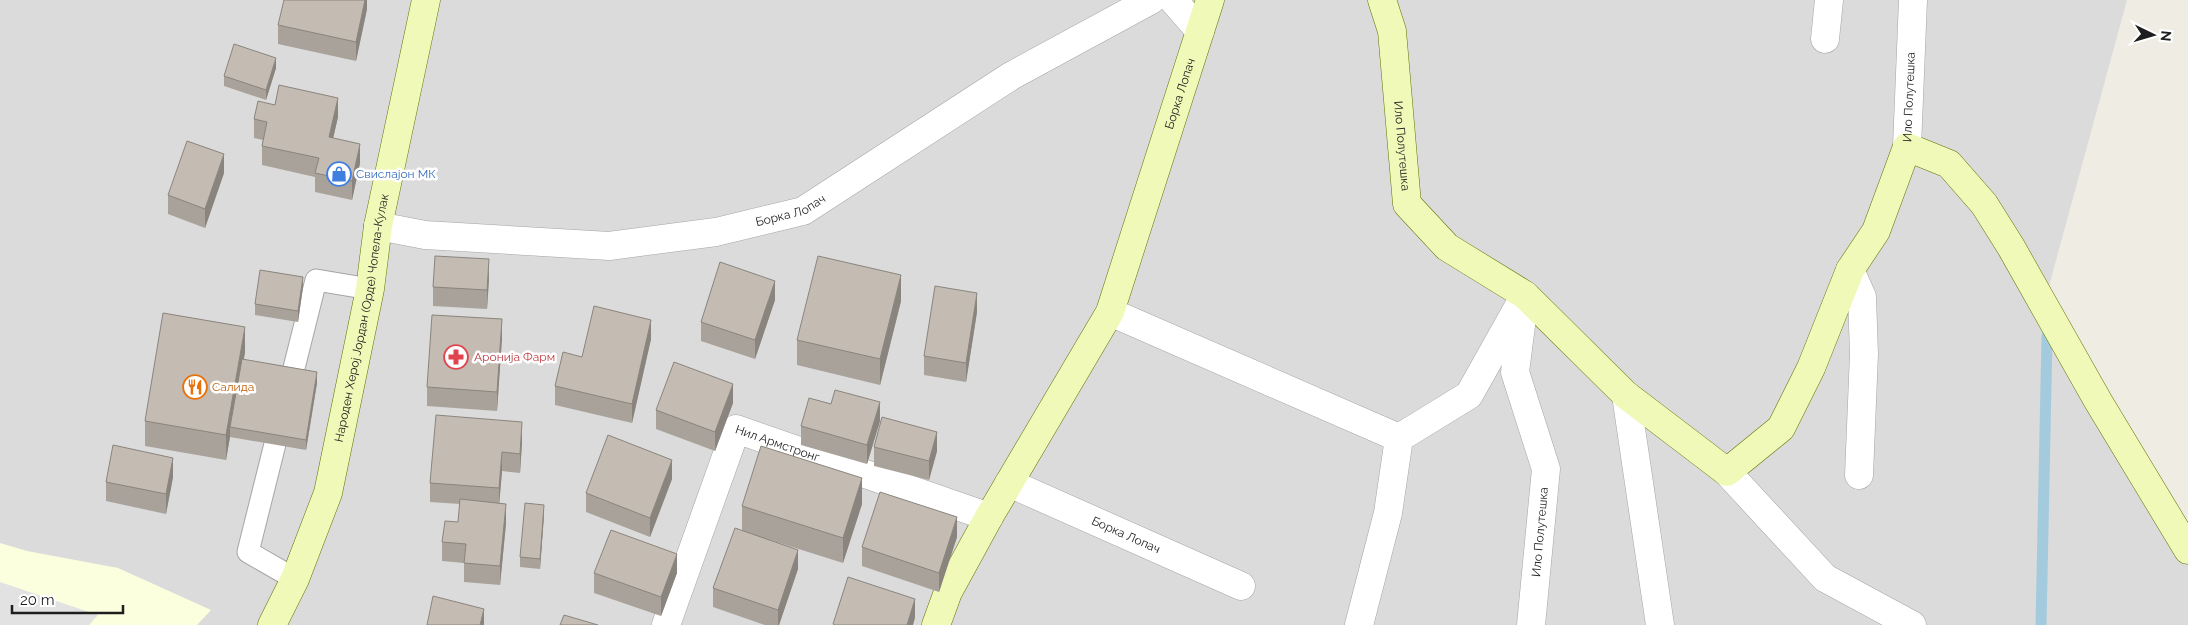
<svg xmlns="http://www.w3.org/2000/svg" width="2188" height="625" viewBox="0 0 2188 625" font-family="Raleway,sans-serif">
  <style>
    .residential { fill: #dcdbdb }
    .education { fill: #fcffdd }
    .parking { fill: #e2e2e2 }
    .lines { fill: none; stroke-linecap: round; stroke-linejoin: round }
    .stream { stroke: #a4cadd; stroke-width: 11 }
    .lane-casing { stroke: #a5a5a5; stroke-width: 23 }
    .street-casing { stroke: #a5a5a5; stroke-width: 29 }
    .secondary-casing { stroke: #5e7505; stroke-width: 29 }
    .lane { stroke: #fff; stroke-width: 21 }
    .street { stroke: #fff; stroke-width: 28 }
    .secondary { stroke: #f0f9b7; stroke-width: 28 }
    .wall { fill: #a9a29a }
    .shaded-wall { fill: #89847d }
    .building { fill: #c4bcb3; stroke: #89847d }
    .labels { text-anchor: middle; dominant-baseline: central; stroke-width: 5; stroke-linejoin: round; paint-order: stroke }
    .street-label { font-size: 12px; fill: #1e1e1e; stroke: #fff }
    .shop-label { font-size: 12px; fill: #366cbe; stroke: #fff; text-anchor: start }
    .health-label { font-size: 12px; fill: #be3a42; stroke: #fff; text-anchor: start }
    .food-label { font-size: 12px; fill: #c56008; stroke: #fff; text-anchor: start }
  </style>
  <rect width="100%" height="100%" fill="#efece4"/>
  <polygon class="residential" points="0,0 2127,0 2043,308 2188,550 2188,625 0,625"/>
  <polygon class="education" points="0,543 27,551 118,568 211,610 197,625 0,625"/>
  <polygon class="parking" points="0,582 98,615 89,625 0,625"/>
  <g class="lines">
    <polyline class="stream" points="2041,625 2047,336"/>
    <g class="lane-casing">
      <polyline id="lane" points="295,579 248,552 316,280 370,289"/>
    </g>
    <g class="street-casing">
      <g id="street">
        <polyline points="1173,0 1200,31"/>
        <polyline points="1825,39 1829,0"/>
        <path id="s1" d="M1907,147L1913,0"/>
        <path id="s2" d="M378,226L425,235L609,246L716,232L803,211L1011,76L1151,0"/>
        <polyline points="1850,270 1862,297 1864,354 1859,475"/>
        <polyline points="1523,310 1515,372 1546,469 1531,625"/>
        <polyline points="1110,312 1399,438"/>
        <polyline points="1626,395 1660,625"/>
        <polyline points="1727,472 1825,578 1912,625"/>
        <path id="s3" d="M1009,483L1241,586"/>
        <path id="s4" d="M666,625L736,429L989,517"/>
        <polyline points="1359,625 1388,513 1399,438 1469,395 1525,295"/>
      </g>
    </g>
    <g class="secondary-casing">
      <g id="secondary">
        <path id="s5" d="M1382,0L1392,31L1407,204L1447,247L1525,295L1626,395L1727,472L1781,428L1811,368L1850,270L1876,231L1907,147L1949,164L1984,204L2011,247L2098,401L2188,550"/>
        <path id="s6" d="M272,625L295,579L328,493L370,289L378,226L426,0"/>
        <path id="s7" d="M936,625L948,592L989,517L1110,312L1210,0"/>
      </g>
    </g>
    <use href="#lane" class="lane"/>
    <use href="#street" class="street"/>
    <use href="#secondary" class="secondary"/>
  </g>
  <g class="wall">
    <polygon points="367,0 367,9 356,61 278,44 278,25"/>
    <polygon points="276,68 266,100 224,86 224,76"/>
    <polygon points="275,105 338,117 333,138 360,163 352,200 315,192 315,177 262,165 262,146 263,140 254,138 254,119"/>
    <polygon points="224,173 205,228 168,214 168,195"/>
    <polygon points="489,278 487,309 433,306 433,287"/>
    <polygon points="303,287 298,322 255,315 255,304"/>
    <polygon points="775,300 755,359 701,341 701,322"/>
    <polygon points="901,301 880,385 797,365 797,340"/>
    <polygon points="977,312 966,382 924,375 924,356"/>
    <polygon points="502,338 497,411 427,406 427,387"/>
    <polygon points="651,339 632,423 555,405 555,386 582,357"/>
    <polygon points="245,352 244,359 317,383 306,450 230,437 226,460 145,446 145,421"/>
    <polygon points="733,403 715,451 656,429 656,410"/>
    <polygon points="880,421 867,464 801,445 801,426"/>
    <polygon points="522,442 520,473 502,471 499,503 506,523 500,585 464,582 464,563 442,561 442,542 458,522 460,504 430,502 430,483"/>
    <polygon points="874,447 937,451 929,480 874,466"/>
    <polygon points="173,477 166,514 106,501 106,482"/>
    <polygon points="672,479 650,537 586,512 586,493"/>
    <polygon points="862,504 843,563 770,540 798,569 779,625 765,625 713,607 713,588 742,530 742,506"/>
    <polygon points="544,515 540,569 520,567 520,557"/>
    <polygon points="957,537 939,592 862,566 862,547"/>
    <polygon points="594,573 677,573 661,616 594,593"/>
  </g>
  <g class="shaded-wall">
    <polygon points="365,0 367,0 367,9 356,61 356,42"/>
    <polygon points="276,58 276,68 266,100 266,90"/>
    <polygon points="338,98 338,117 329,156 329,137"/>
    <polygon points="360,144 360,163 352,200 352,181"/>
    <polygon points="224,154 224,173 205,228 205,209"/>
    <polygon points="489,259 489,278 487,309 487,290"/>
    <polygon points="901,275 901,301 880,385 880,359"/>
    <polygon points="303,277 303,287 298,322 298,311"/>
    <polygon points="775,281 775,300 755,359 755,340"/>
    <polygon points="977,293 977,312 966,382 966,363"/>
    <polygon points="502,319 502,338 497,411 497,392"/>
    <polygon points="651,320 651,339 632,423 632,404"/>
    <polygon points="245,327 245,352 232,427 230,427 230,437 226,460 226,435"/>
    <polygon points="317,372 317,383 306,450 306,440"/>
    <polygon points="733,384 733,403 715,451 715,432"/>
    <polygon points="880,402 880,421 867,464 867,445"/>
    <polygon points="522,422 522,442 520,473 520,454"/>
    <polygon points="937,432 937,451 929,480 929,461"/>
    <polygon points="502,452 502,471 499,507 499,488"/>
    <polygon points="173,458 173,477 166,514 166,494"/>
    <polygon points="672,460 672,479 650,537 650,518"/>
    <polygon points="862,478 862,504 843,563 843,538"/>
    <polygon points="506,504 506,523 500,585 500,566"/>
    <polygon points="544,505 544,515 540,569 540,559"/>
    <polygon points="957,517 957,537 939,592 939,573"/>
    <polygon points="798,550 798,569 779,625 778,625 778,610"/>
    <polygon points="677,554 677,573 661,616 661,597"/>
    <polygon points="915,599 915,618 913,625 907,625"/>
    <polygon points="484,609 484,625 480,625"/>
  </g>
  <g class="building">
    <polygon points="284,0 365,0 356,42 278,25"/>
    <polygon points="234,44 276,58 266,90 224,76"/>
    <polygon points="279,85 338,98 329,137 360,144 352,181 315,173 319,158 262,146 267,122 254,119 258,101 275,105"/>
    <polygon points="187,141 224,154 205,209 168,195"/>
    <polygon points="435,256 489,259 487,290 433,287"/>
    <polygon points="818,256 901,275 880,359 797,340"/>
    <polygon points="720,262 775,281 755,340 701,322"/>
    <polygon points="260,270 303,277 298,311 255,304"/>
    <polygon points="935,286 977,293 966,363 924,356"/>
    <polygon points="594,306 651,320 632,404 555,386 563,352 582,357"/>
    <polygon points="163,313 245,327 226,435 145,421"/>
    <polygon points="432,315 502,319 497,392 427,387"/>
    <polygon points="242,359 317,372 306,440 230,427"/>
    <polygon points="674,362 733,384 715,432 656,410"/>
    <polygon points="835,390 880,402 867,445 801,426 809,398 831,404"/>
    <polygon points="436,415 522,422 520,454 502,452 499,488 430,483"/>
    <polygon points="882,417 937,432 929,461 874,447"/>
    <polygon points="608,435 672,460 650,518 586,493"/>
    <polygon points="113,445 173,458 166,494 106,482"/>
    <polygon points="761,446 862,478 843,538 742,506"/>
    <polygon points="880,492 957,517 939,573 862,547"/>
    <polygon points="460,499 506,504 500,566 464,563 466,544 442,542 445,521 458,522"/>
    <polygon points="525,503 544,505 540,559 520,557"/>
    <polygon points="735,528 798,550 778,610 713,588"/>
    <polygon points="611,530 677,554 661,597 594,573"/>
    <polygon points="848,577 915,599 907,625 835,625 833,624"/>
    <polygon points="433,596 484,609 480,625 427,625"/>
    <polygon points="564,615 598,625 560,625"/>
  </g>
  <defs>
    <g id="shop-ring" transform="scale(1.25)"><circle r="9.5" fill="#fff" stroke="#3f7fe0" stroke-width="1.5"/><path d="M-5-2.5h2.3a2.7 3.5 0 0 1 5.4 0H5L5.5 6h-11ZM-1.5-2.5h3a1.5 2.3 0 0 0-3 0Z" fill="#3f7fe0"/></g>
    <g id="pharmacy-ring" transform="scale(1.25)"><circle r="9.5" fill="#fff" stroke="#e0444e" stroke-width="1.5"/><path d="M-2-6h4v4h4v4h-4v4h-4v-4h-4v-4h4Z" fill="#e0444e"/></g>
    <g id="restaurant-ring" transform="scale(1.25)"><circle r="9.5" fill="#fff" stroke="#e8710a" stroke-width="1.5"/><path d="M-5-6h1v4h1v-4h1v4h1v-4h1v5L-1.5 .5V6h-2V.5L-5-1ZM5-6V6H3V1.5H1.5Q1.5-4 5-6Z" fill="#e8710a"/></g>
  </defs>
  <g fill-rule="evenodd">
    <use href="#shop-ring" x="339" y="174"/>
    <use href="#pharmacy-ring" x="456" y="357"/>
    <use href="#restaurant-ring" x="195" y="387"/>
  </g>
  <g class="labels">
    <g class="street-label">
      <text stroke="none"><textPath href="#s7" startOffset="588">Борка Лопач</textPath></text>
      <text stroke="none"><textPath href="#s1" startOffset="50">Ило Полутешка</textPath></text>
      <text stroke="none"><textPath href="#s5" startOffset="148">Ило Полутешка</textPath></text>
      <text stroke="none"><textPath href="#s2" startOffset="418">Борка Лопач</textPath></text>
      <text stroke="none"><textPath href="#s6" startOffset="322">Народен Херој Јордан (Орде) Чопела-Кулак</textPath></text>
      <text stroke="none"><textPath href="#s4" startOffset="252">Нил Армстронг</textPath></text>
      <text transform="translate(1540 532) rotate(-85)">Ило Полутешка</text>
      <text stroke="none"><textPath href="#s3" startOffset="128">Борка Лопач</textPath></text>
    </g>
    <g class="shop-label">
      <text x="356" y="174">Свислајон МК</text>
    </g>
    <g class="health-label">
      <text x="474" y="357">Аронија Фарм</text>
    </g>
    <g class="food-label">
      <text x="212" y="387">Салида</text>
    </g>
  </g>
  <g transform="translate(2153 35) rotate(95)" stroke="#ffffff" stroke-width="4" paint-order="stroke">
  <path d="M0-4L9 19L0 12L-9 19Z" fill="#1e1e1e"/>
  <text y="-8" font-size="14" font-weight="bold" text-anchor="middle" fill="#1e1e1e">N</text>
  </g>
  <path d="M12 605v8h111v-8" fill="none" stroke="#1e1e1e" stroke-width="2.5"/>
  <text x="20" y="605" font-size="15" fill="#1e1e1e" stroke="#ffffff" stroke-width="4" paint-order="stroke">20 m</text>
</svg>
